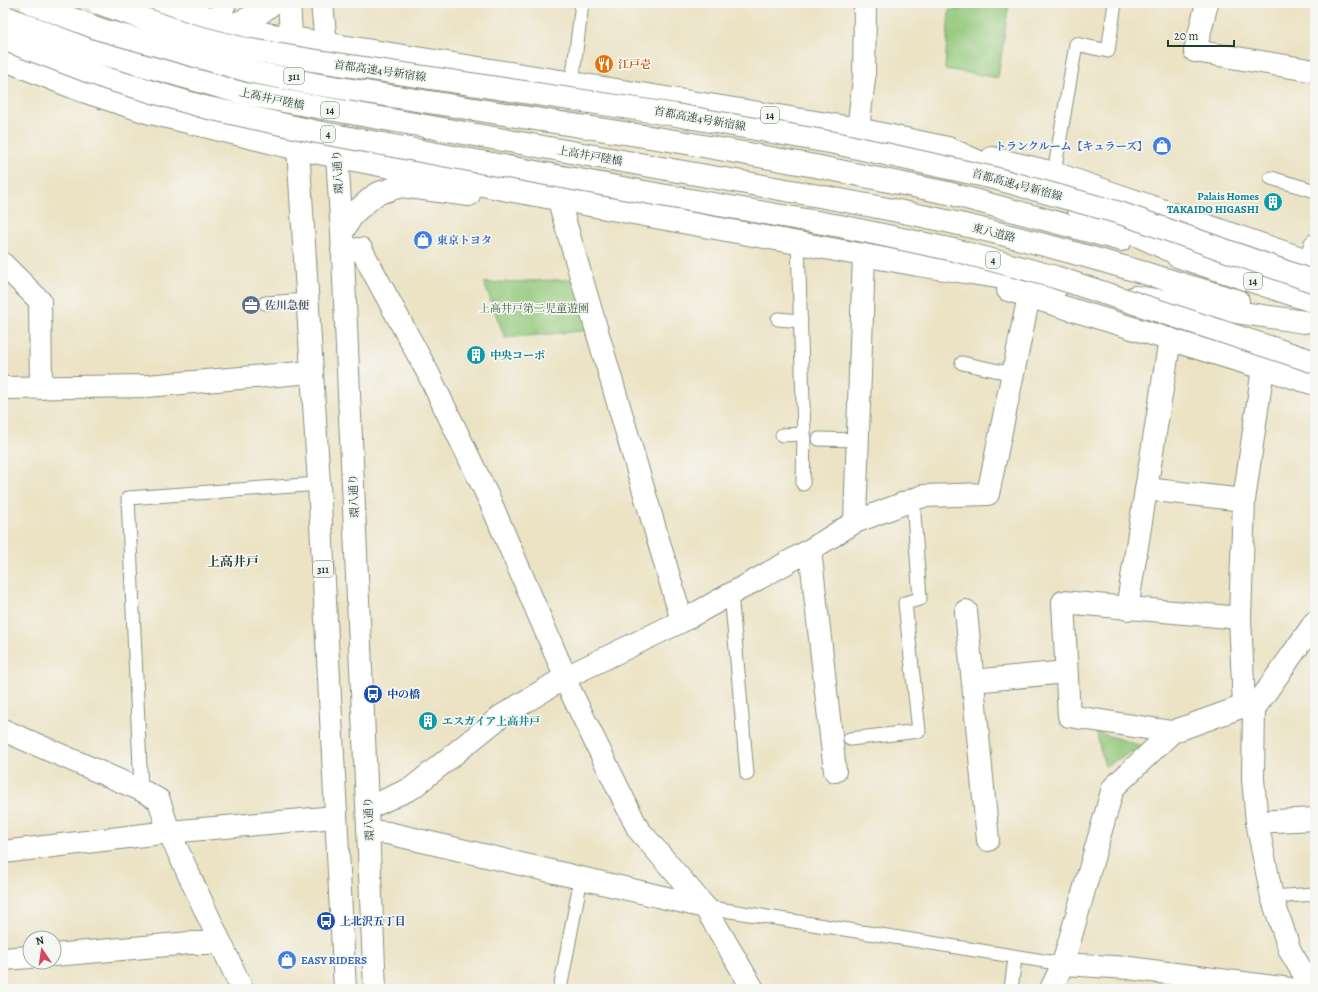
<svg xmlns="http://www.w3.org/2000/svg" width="1318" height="992" viewBox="0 0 1318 992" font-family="Alegreya,'Noto Serif JP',serif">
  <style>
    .green { fill: #93c87a; stroke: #598257 }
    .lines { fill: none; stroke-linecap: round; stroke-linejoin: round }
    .lane-casing { stroke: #86907c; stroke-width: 15 }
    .street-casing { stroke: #86907c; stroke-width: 24 }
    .primary-casing { stroke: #86907c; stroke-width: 24 }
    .lane { stroke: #fff; stroke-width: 13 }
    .street { stroke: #fff; stroke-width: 22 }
    .primary { stroke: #fff; stroke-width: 22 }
    .primary-bridge-casing { stroke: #86907c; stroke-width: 24; stroke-linecap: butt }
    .highway-bridge-casing { stroke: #86907c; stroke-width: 24; stroke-linecap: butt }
    .primary-bridge { stroke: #fff; stroke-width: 22 }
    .highway-bridge { stroke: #fff; stroke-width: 22 }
    .labels { text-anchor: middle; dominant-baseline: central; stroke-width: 3.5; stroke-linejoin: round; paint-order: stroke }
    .shield { fill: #f6f6f2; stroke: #60746d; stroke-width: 1 }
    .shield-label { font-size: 10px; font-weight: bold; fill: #1f3d34 }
    .food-label { font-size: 11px; font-weight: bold; fill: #c56008; stroke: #f6f6f2; text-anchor: start }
    .street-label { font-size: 11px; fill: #1f3d34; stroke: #f6f6f2 }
    .shop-label { font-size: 11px; font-weight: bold; fill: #366cbe; stroke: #f6f6f2; text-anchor: start }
    .culture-label { font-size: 11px; font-weight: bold; fill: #0d838f; stroke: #f6f6f2; text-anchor: start }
    .service-label { font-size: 11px; font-weight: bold; fill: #4e5e75; stroke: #f6f6f2; text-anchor: start }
    .park-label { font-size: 11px; fill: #3c6046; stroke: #f6f6f2 }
    .transit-label { font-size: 11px; font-weight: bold; fill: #164399; stroke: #f6f6f2; text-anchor: start }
    .quarter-label { font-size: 13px; font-weight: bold; fill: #1f3d34; stroke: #f6f6f2 }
  </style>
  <rect width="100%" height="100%" fill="#f6f6f2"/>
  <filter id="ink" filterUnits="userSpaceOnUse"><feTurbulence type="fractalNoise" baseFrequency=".025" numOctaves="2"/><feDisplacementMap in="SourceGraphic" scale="8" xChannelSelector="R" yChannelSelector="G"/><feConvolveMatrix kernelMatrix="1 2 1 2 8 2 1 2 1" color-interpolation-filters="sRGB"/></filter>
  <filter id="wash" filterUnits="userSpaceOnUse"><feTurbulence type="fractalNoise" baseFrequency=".012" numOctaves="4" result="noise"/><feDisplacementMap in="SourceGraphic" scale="16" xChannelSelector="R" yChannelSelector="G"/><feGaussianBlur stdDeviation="0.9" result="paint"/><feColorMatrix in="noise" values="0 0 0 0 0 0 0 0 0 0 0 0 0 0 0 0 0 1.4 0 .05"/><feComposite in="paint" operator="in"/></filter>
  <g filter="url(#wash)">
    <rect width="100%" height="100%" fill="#ece3c5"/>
    <g class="green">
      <polygon points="977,3 1009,3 998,78 945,69 949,10 964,10"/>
      <polygon points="577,279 593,330 505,338 484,283"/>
      <polygon points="1096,732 1143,746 1105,766"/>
    </g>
  </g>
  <g filter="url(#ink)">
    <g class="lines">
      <g class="lane-casing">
        <g id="lane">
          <polyline points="572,83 582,3"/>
          <polyline points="1054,173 1076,44 1108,51 1115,3"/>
          <polyline points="1271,178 1315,191"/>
          <polyline points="798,243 804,434 803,484"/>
          <polyline points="265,303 307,300"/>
          <polyline points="778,319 801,321"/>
          <polyline points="962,363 1013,374"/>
          <polyline points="782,435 804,434"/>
          <polyline points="819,439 858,440"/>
          <polyline points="731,593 747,774"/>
          <polyline points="850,739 919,731 905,603 920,599 913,500"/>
          <polyline points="141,790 128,498 319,484"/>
          <polyline points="1272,897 1315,894"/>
          <polyline points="705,907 1063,964"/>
          <polyline points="560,989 581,878"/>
          <polyline points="1011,989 1015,958"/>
        </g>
      </g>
      <g class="street-casing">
        <g id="street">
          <polyline points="1207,3 1195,51 1315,71"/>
          <polyline points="218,22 225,3"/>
          <polyline points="858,129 864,79 865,3"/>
          <polyline points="558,198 682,621"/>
          <polyline points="342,250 361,249 428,373 490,501 562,669 564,678 638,829 705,907 753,989"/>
          <polyline points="1311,261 1315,245"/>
          <polyline points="3,264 40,301 41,388"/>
          <polyline points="3,388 147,386 312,372"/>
          <polyline points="1146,489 1244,500"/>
          <polyline points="855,522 923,496 988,494 1029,296"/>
          <polyline points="810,550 835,771"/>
          <polyline points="1127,609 1170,339"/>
          <polyline points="966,611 988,840"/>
          <polyline points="973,681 1066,672"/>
          <polyline points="1244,706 1240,618 1244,500 1263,368"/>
          <polyline points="3,730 141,790 159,800 169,832 242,989"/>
          <polyline points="1172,732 1069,716 1063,602 1240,618"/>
          <polyline points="368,808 412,788 500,717 564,678 682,621 810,550 855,522 864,255"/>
          <polyline points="1257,822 1315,819"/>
          <polyline points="369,831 388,833 705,907"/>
          <polyline points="3,852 169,832 335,817"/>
          <polyline points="54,955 190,943 220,943"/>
          <polyline points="3,959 30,957"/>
          <polyline points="1063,964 1129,968 1290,989"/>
          <polyline points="1051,989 1063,964 1113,788 1172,732 1244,706 1254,709"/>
          <polyline points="1313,989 1290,951 1272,897 1257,822 1253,779 1254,709 1315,622"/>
        </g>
      </g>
      <g class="primary-casing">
        <g id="primary">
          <polyline points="167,3 218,22 267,34 858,129 948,148 1012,177"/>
          <polyline points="289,3 319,484 345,989"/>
          <polyline points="322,3 337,156 342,233 375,989"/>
          <polyline points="230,26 262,12 273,3"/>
          <polyline points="3,59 80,90 147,112 298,149 508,190 918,265 1058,286"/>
          <polyline points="428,68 405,83 397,111 400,128 409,141 428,159"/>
          <polyline points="132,96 162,80 174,59 167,19 146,3"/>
          <polyline points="675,141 815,166 948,193 1121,240"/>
          <polyline points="992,158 1054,173 1315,263"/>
          <path d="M667,169C757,185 848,200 937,219C1039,241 1139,271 1238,301"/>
          <polyline points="1078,208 1191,260"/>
          <polyline points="342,233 353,214 376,194 401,186 469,195"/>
          <polyline points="1177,256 1315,302"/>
          <polyline points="1008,290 1315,384"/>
          <polyline points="1135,297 1304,322"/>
        </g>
      </g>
      <use href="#lane" class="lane"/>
      <use href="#street" class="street"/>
      <use href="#primary" class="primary"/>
      <g class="primary-bridge-casing">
        <g id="primary-bridge">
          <polyline points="31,3 99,29 252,72 315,84 675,141"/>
          <polyline points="3,16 89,50 245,94 667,169"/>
        </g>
      </g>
      <g class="highway-bridge-casing">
        <g id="highway-bridge">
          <polyline points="99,3 187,34 245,49 311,60 676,115 835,143 994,178 1120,213 1315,282"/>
          <polyline points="3,39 108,79 204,107 317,132 661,195 840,226 954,250 1055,277 1315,362"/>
        </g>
      </g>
      <use href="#primary-bridge" class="primary-bridge"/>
      <use href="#highway-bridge" class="highway-bridge"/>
    </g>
  </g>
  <defs>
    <g id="restaurant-disc" transform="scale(1)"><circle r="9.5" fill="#e8710a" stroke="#f6f6f2"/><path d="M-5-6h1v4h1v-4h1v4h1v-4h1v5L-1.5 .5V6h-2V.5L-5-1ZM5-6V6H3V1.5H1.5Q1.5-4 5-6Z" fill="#fff"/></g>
    <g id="shop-disc" transform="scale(1)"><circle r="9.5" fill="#3f7fe0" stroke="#f6f6f2"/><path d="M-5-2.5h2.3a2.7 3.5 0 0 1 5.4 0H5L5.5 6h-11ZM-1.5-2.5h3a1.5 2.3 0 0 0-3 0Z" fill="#fff"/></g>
    <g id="building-disc" transform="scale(1)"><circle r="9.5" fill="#0f9aa8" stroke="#f6f6f2"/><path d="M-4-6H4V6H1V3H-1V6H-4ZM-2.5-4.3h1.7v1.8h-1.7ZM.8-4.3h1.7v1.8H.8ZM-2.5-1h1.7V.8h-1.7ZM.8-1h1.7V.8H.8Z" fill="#fff"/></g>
    <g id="office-disc" transform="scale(1)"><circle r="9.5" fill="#5c6f8a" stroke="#f6f6f2"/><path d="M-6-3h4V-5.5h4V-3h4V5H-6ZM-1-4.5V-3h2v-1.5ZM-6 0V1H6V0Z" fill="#fff"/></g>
    <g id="bus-disc" transform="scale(1)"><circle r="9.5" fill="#1a4fb4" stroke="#f6f6f2"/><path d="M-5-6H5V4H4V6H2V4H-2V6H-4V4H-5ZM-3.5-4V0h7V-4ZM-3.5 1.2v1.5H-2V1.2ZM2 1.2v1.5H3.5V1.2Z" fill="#fff"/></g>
  </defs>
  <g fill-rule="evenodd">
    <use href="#restaurant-disc" x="604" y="64"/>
    <use href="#shop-disc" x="1162" y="146"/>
    <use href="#building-disc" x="1273" y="202"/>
    <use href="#shop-disc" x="423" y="240"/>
    <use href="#office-disc" x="251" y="305"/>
    <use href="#building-disc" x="476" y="355"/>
    <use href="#bus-disc" x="373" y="694"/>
    <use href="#building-disc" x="428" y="721"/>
    <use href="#bus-disc" x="326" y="921"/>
    <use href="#shop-disc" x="287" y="960"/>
  </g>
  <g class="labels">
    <g class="shield">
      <rect x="284" y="68" width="20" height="16" rx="3"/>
      <rect x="321" y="102" width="18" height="16" rx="3"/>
      <rect x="761" y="107" width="18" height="16" rx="3"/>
      <rect x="321" y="126" width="14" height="16" rx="3"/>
      <rect x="986" y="252" width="14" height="16" rx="3"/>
      <rect x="1244" y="273" width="18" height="16" rx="3"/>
      <rect x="313" y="561" width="20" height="16" rx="3"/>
    </g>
    <g class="shield-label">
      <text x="294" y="76">311</text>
      <text x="330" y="110">14</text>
      <text x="770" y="115">14</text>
      <text x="328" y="134">4</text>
      <text x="993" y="260">4</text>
      <text x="1253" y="281">14</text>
      <text x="323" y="569">311</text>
    </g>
    <g class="food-label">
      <text x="618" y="64">江戸壱</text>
    </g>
    <g class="street-label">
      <text transform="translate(380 71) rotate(8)">首都高速4号新宿線</text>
      <text transform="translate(272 99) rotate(12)">上高井戸陸橋</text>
      <text transform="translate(700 119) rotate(10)">首都高速4号新宿線</text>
      <text transform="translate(590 156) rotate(10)">上高井戸陸橋</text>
      <text transform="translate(338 172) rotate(-94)">環八通り</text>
      <text transform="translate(1017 185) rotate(15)">首都高速4号新宿線</text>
      <text transform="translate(994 233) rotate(14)">東八道路</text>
      <text transform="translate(354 496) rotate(-93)">環八通り</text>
      <text transform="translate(369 819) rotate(-93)">環八通り</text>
    </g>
    <g class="shop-label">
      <text x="1148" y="146" text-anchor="end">トランクルーム【キュラーズ】</text>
      <text x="437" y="240">東京トヨタ</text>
      <text x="301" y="960">EASY RIDERS</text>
    </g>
    <g class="culture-label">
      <text x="1259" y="196" text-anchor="end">Palais Homes<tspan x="1259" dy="13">TAKAIDO HIGASHI</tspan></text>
      <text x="490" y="355">中央コーポ</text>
      <text x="442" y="721">エスガイア上高井戸</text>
    </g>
    <g class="service-label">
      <text x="265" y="305">佐川急便</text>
    </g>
    <g class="park-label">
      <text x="534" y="308">上高井戸第二児童遊園</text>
    </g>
    <g class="transit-label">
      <text x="387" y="694">中の橋</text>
      <text x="340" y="921">上北沢五丁目</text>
    </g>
    <g class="quarter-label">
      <text x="233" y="561">上高井戸</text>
    </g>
  </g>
  <rect width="1318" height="992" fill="none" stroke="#f6f6f2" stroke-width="16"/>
  <g transform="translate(42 950) rotate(347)"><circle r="19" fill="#f6f6f2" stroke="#a0aca6"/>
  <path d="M0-3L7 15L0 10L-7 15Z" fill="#d1495b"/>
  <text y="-6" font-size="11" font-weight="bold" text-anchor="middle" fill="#1f3d34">N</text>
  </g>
  <path d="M1168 40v6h66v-6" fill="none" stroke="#1f3d34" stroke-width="2"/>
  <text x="1174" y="40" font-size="12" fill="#1f3d34" stroke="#f6f6f2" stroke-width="3" paint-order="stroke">20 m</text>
</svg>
